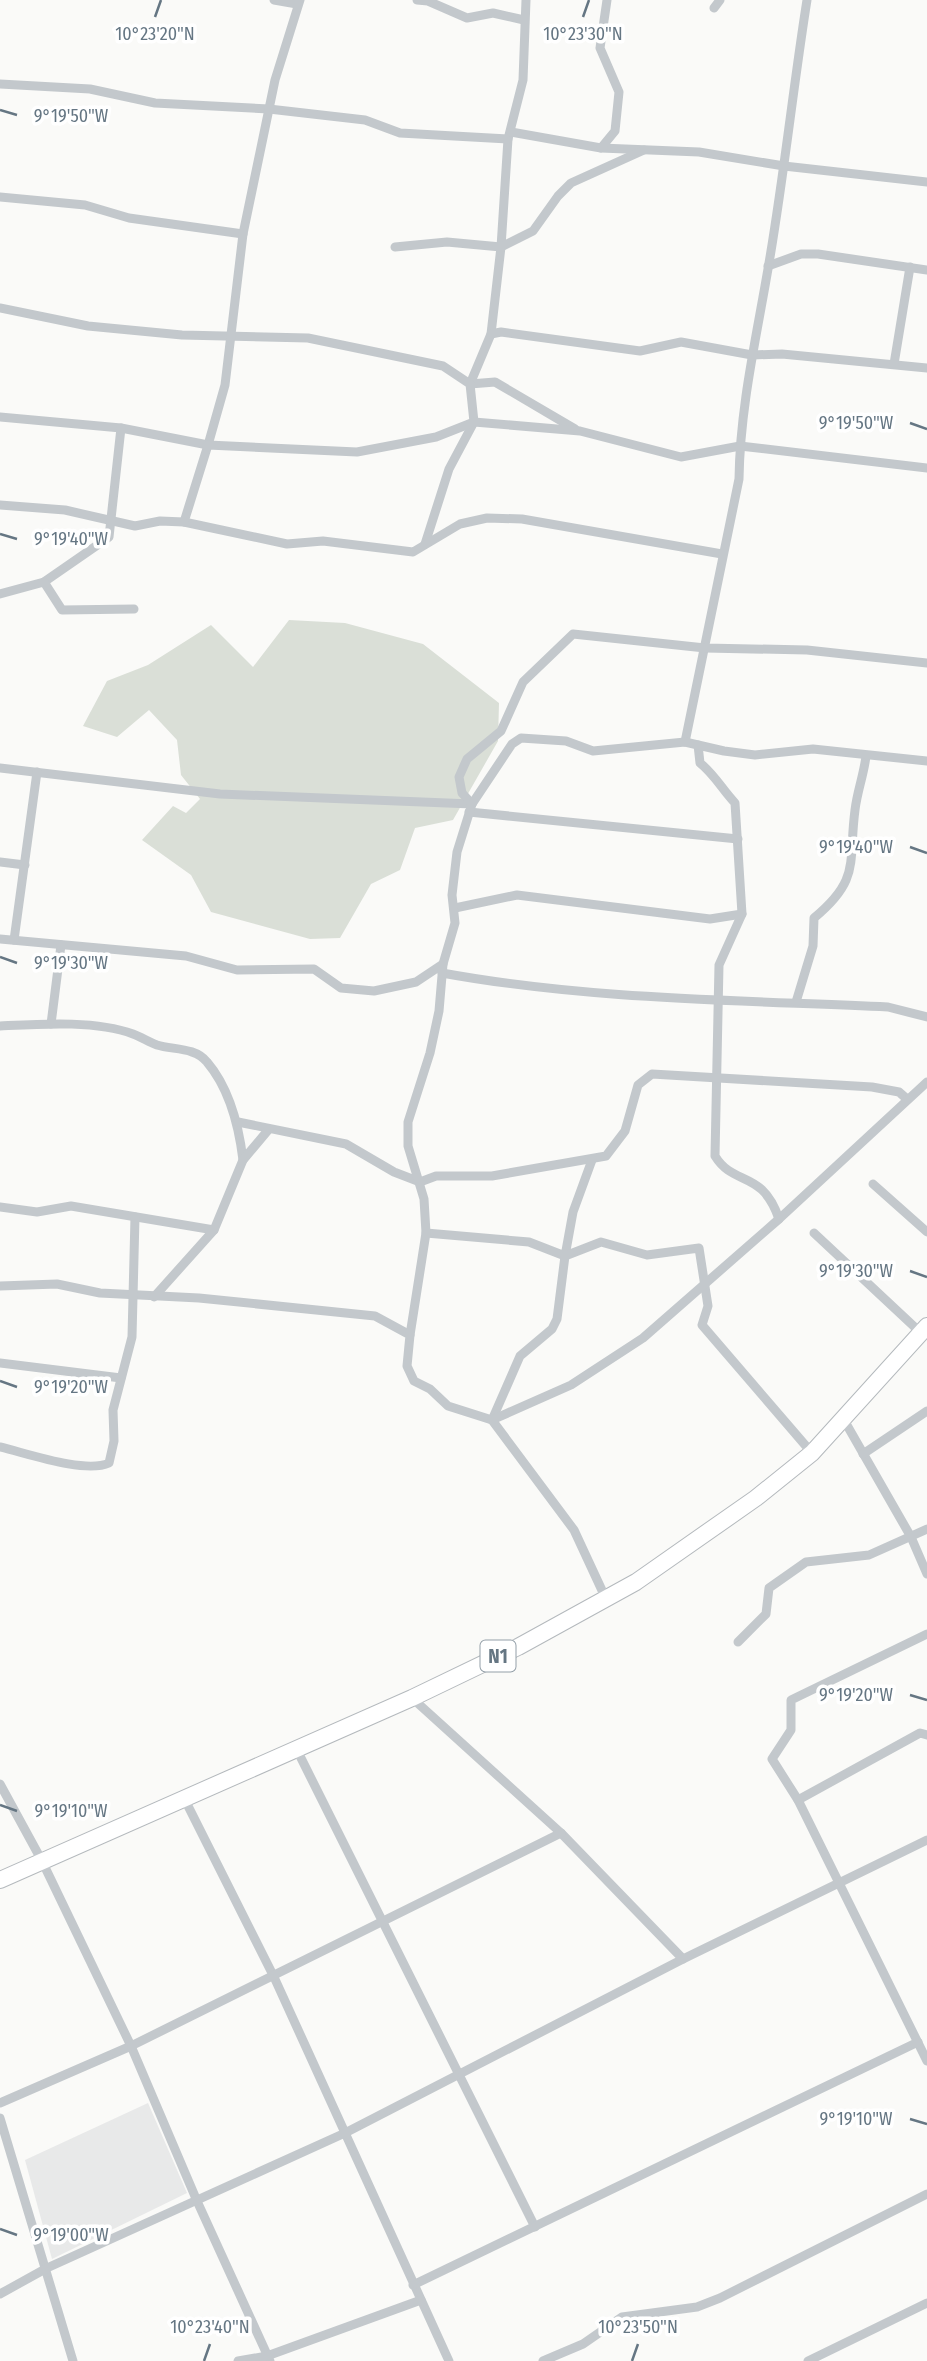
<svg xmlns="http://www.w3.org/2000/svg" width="927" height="2361" viewBox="0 0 927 2361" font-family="'Fira Sans Condensed',sans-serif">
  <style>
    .built { fill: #e8e9e9 }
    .green { fill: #dadfd7 }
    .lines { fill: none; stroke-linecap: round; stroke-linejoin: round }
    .highway-casing { stroke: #b4b9bd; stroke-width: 18 }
    .street { stroke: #c3c8cc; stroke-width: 9 }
    .highway { stroke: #fff; stroke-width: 16 }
    .ticks { fill: none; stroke: #657683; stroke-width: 2.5 }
    .labels { text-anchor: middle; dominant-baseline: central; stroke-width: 7; stroke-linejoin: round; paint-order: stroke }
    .shield { fill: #fff; stroke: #939fa8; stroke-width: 2 }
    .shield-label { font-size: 19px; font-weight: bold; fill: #657683 }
    .ticks-label { font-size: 18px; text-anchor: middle; fill: #657683; stroke: #fff; stroke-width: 7; stroke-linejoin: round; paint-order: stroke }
  </style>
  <rect width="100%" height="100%" fill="#fafaf8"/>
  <polygon class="built" points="148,2103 187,2193 52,2259 25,2160"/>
  <polygon class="green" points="289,620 345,623 423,644 499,703 498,741 453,820 415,828 400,870 371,884 340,938 310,939 211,912 191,875 142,840 173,806 186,813 200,799 181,775 177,740 149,710 117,737 83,726 107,681 148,665 211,625 253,667"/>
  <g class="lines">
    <g class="highway-casing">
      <polyline id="highway" points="0,1880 412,1698 518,1647 636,1582 756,1498 812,1453 927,1326"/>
    </g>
    <g class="street">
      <polyline points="274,0 297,4"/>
      <polyline points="417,0 428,1 467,18 493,13 524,20"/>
      <polyline points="526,0 523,80 508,139 501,247 491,334 470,384 495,382 575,429"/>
      <polyline points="714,8 720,0"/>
      <polyline points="0,84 90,89 155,103 269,109 365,120 400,133 508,139"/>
      <polyline points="511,132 601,148 699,152 784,166 927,182"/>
      <polyline points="601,148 615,131 619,92 600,48 607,0"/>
      <polyline points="0,197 85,205 129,218 243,234"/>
      <polyline points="395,247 447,242 501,247 533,231 558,196 571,183 644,150"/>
      <polyline points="768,266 801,254 818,254 927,270"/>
      <polyline points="0,308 88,326 182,335 308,338 443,366 470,384 474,422 449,469 425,544"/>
      <polyline points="491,334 501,332 640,351 681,342 752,355 782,354 927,368"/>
      <polyline points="894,364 910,267"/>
      <polyline points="0,417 121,428 208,445 225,385 243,234 275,80 300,0"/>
      <polyline points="0,505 65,510 135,526 160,521 184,522 287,544 323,541 413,552 460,524 487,518 522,519 722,554"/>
      <polyline points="184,522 208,445 357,452 436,437 474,422 580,431 681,457 740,446 927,468"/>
      <polyline points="44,582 109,537 121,428"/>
      <polyline points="0,594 44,582 62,610 134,609"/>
      <path d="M685,742L739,479C740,406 757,335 769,263C784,176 793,88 807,0"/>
      <path d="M698,745L700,763C714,774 722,789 735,803L742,914L719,965L715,1156C734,1187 762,1169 779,1219"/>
      <polyline points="0,768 220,794 472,804"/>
      <polyline points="472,804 462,793 459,777 467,759 501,731 523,682 573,634 705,648 807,650 927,663"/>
      <polyline points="469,812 738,839"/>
      <polyline points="0,862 25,865"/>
      <polyline points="455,908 517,895 710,919 742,914"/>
      <polyline points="0,939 186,956 237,970 314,969 341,988 374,991 416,982 443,964"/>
      <polyline points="14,940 37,772"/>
      <path d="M442,973C590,1000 739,1000 888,1007L927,1017"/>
      <path d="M796,1002L813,946L814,918C861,879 848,863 855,810C857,792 864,774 866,756"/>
      <polyline points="51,1024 61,945"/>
      <path d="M0,1026C40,1024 95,1020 133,1034C141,1037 149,1042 157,1045C173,1050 195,1047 207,1062C230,1089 239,1127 243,1160"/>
      <polyline points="238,1122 346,1144 394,1172 420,1182 436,1176 492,1176 606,1156 625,1131 638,1085 652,1074 872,1087 899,1092 907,1099"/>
      <polyline points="873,1184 927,1232"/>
      <polyline points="0,1207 37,1212 71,1206 214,1230"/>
      <polyline points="426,1233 529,1242 565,1256 573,1212 592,1160"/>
      <polyline points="814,1233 921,1333"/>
      <polyline points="0,1286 57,1284 100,1293 199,1298 375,1316 410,1335 407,1366 414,1381 430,1389 448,1406 492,1420 574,1530 606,1599"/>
      <polyline points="154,1297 214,1230 243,1160 269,1129"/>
      <polyline points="410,1335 426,1233 424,1199 408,1146 408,1122 430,1053 439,1011 443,964 455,923 452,895 457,852 472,804 512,744 521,738 566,741 593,751 685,742 724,751 755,755 813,749 927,761"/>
      <polyline points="0,1363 121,1378"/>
      <polyline points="492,1420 520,1356 552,1329 557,1319 565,1256 601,1242 647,1255 699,1248 708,1306 702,1325 812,1453"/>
      <polyline points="492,1420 571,1385 643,1338 779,1219 927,1082"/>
      <polyline points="844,1420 911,1537 927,1574"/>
      <path d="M0,1447C26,1453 85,1474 109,1463L114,1441L113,1410L132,1337L135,1217"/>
      <polyline points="863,1454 927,1411"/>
      <polyline points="927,1634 791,1700 791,1730 772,1759 798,1800 927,2061"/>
      <polyline points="738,1642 766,1614 769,1588 806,1562 869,1555 927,1529"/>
      <polyline points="412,1698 561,1833 683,1959"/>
      <polyline points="296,1748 535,2227"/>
      <polyline points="0,1784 42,1861 131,2046 197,2201 270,2361"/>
      <polyline points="184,1798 274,1977 449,2361"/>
      <polyline points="798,1800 920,1733 927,1735"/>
      <polyline points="0,2103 131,2046 561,1833"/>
      <polyline points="0,2118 73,2361"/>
      <polyline points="413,2285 918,2042"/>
      <polyline points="0,2294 47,2268 345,2133 683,1959 927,1840"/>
      <polyline points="238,2361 267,2356 421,2300"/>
      <polyline points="543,2361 583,2344 622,2317 697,2307 720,2298 927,2194"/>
      <polyline points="808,2361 927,2303"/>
    </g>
    <use href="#highway" class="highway"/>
  </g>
  <path class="ticks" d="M155,17L161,0M583,17L589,0M0,110L17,115M910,423L927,429M0,534L17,539M910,847L927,853M0,957L17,963M910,1271L927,1277M0,1381L17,1387M910,1695L927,1700M0,1805L17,1811M910,2119L927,2124M0,2229L17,2235M204,2361L210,2344M632,2361L638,2344"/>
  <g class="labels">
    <rect class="shield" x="480.5" y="1640.5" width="35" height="31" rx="5"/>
    <g class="shield-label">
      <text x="498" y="1656">N1</text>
    </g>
  </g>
  <g class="ticks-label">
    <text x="155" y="40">10°23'20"N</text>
    <text x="583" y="40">10°23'30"N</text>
    <text x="71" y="122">9°19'50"W</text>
    <text x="856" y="429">9°19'50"W</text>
    <text x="71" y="545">9°19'40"W</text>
    <text x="856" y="853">9°19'40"W</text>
    <text x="71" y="969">9°19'30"W</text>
    <text x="856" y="1277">9°19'30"W</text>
    <text x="71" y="1393">9°19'20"W</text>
    <text x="856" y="1701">9°19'20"W</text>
    <text x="71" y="1817">9°19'10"W</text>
    <text x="856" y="2125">9°19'10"W</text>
    <text x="71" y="2241">9°19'00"W</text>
    <text x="210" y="2333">10°23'40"N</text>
    <text x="638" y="2333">10°23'50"N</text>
  </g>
</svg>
